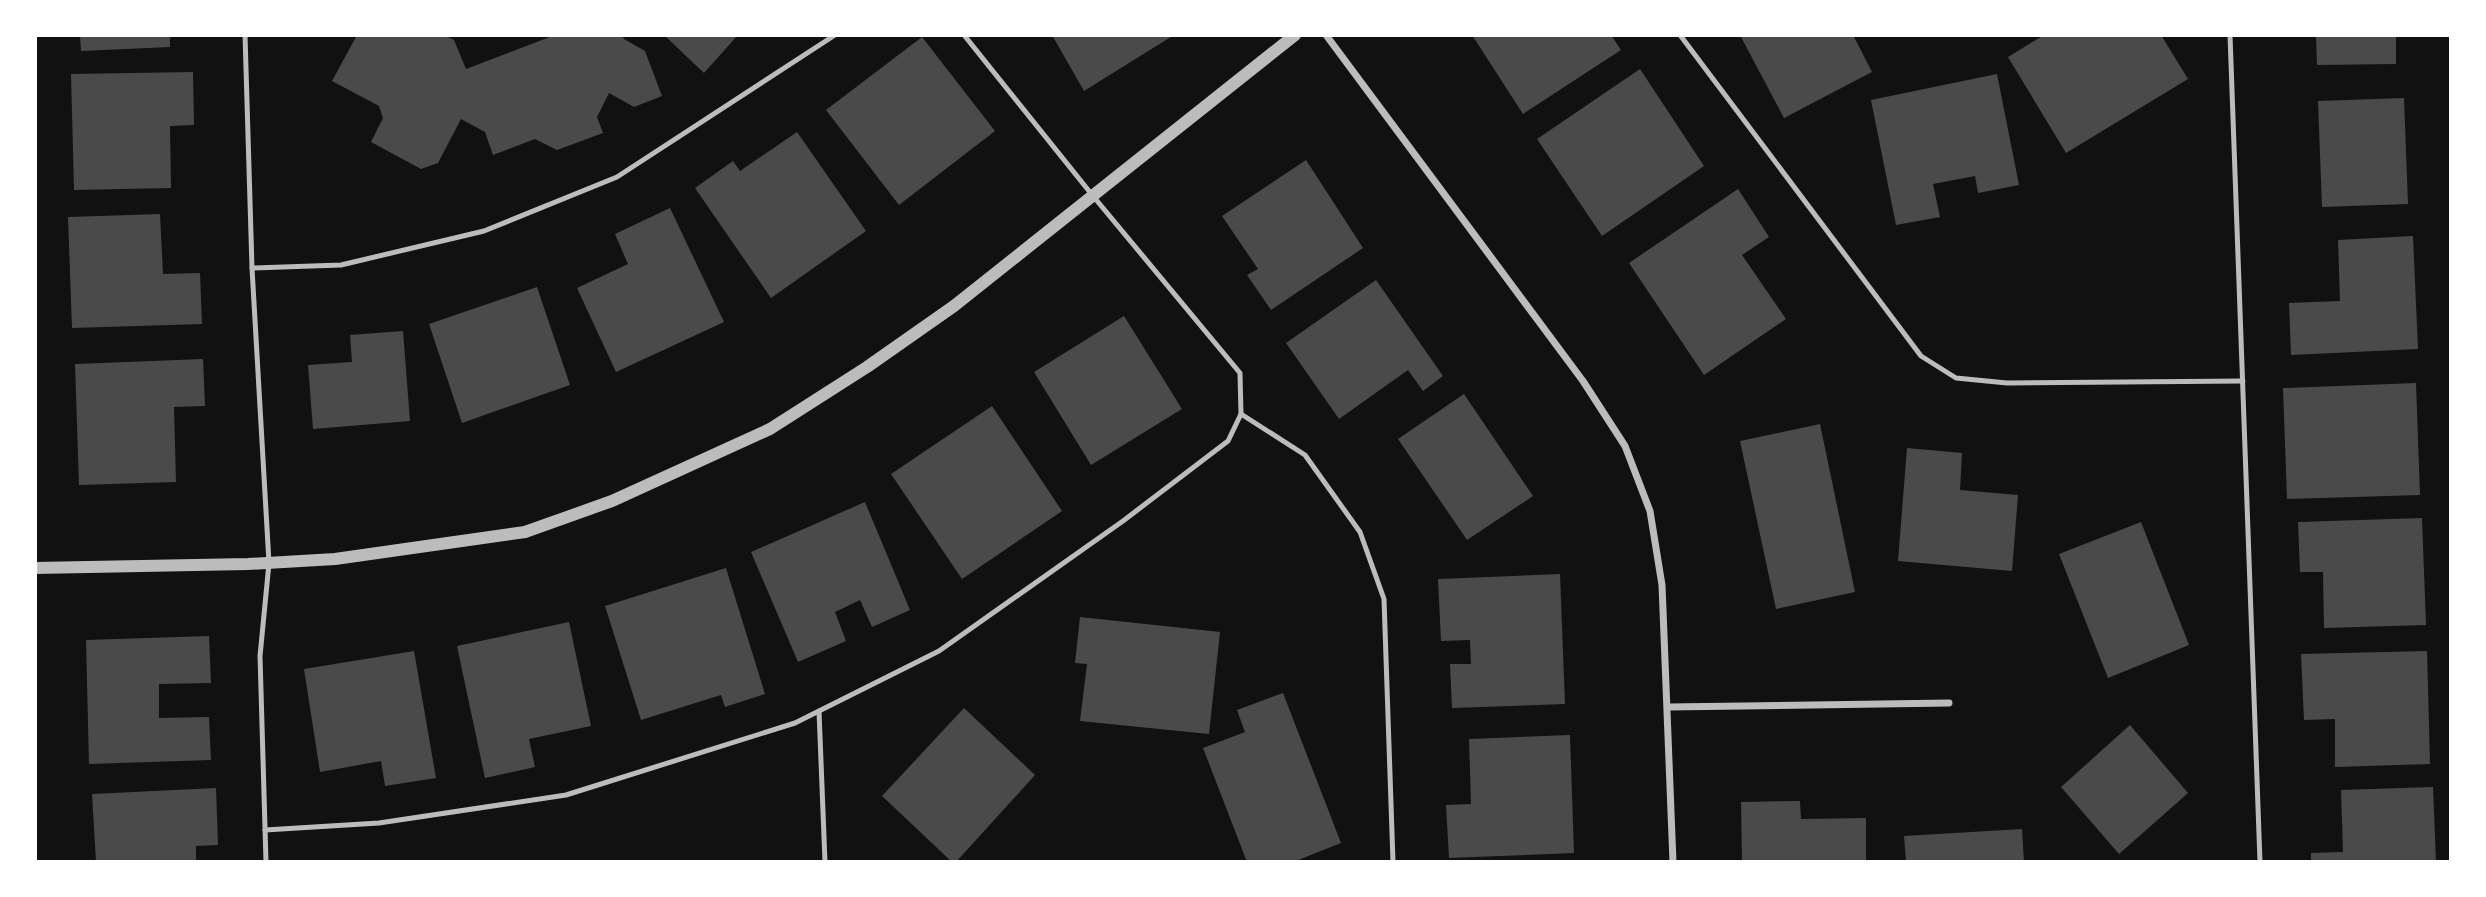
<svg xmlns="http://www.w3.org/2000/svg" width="2486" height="897" viewBox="0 0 2486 897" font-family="'Source Sans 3',sans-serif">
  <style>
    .building { fill: #4a4a4a }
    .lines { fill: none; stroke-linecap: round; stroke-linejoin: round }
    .service { stroke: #bcbcbc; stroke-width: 5 }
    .minor { stroke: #bcbcbc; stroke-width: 7 }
    .tertiary { stroke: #bcbcbc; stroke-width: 12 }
  </style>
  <rect width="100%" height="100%" fill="#111"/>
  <g class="building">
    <polygon points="80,35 170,35 170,47 81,51"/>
    <polygon points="357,35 444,35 454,40 466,69 555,35 622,35 624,39 645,51 662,96 634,107 609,93 597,117 603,133 557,150 535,139 493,155 485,132 461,119 438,163 421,169 371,142 383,118 379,106 332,81"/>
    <polygon points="664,35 738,35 704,73"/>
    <polygon points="1052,35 1174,35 1084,91"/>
    <polygon points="1472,35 1611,35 1621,50 1523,114"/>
    <polygon points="1740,35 1853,35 1872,72 1784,118"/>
    <polygon points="2044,35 2161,35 2188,79 2066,153 2008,57"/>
    <polygon points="2316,35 2396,35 2396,64 2317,65"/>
    <polygon points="922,37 995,131 899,205 826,110"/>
    <polygon points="1640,69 1704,166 1602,236 1537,139"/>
    <polygon points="193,72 194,125 170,126 171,188 74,190 71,74"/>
    <polygon points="1997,74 2019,185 1978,193 1975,176 1933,184 1940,217 1896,225 1871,100"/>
    <polygon points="2404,98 2408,204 2322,207 2318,101"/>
    <polygon points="797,132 866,231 771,298 695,188 733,161 740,171"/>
    <polygon points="1306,160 1363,248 1271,310 1247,275 1258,269 1222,216"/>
    <polygon points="1738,189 1769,237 1742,255 1786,319 1704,375 1629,263"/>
    <polygon points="670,208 724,322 616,372 577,288 628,264 615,234"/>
    <polygon points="160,214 163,274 200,273 202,324 72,328 68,217"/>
    <polygon points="2413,236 2418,349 2291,355 2289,303 2340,301 2338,240"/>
    <polygon points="1376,280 1443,376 1423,391 1408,370 1339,419 1286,343"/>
    <polygon points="537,287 570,385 462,423 429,324"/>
    <polygon points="1124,316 1182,409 1091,465 1034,372"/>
    <polygon points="403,331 410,421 313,429 308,365 352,362 350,335"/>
    <polygon points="203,359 205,406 174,407 176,482 79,485 75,364"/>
    <polygon points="2416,383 2420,495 2287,499 2283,388"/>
    <polygon points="1464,394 1533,496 1467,540 1398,439"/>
    <polygon points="992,406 1062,511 962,579 891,474"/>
    <polygon points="1820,424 1855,592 1776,609 1740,441"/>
    <polygon points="1907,448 1962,453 1960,490 2018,495 2012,571 1898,561"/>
    <polygon points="865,502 910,610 872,627 860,600 835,612 846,641 798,662 751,552"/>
    <polygon points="2422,518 2426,625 2324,628 2323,572 2300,572 2298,522"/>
    <polygon points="2141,522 2189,645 2108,678 2059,554"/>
    <polygon points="726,568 765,694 725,707 721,695 641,720 605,606"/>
    <polygon points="1560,574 1565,704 1452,708 1450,664 1471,664 1470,640 1441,641 1438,579"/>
    <polygon points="1080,617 1220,632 1209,734 1080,721 1087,664 1075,663"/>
    <polygon points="569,622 591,726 529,739 535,767 485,778 457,646"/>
    <polygon points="209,636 211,683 159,684 159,718 209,717 211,760 89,764 86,640"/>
    <polygon points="414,651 436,778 385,786 381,761 320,772 304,669"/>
    <polygon points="2427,651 2430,764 2335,767 2335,719 2304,720 2301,654"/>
    <polygon points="1283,693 1341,843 1293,862 1247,862 1203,748 1245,732 1237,710"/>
    <polygon points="964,708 1035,775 956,862 952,862 882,796"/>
    <polygon points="2130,725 2188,793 2119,854 2061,787"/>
    <polygon points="1570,735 1574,853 1449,858 1446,805 1471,804 1469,739"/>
    <polygon points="2433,787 2436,862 2311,862 2311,853 2343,852 2341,790"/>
    <polygon points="216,788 218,845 196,846 196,862 96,862 92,794"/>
    <polygon points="1800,801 1801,819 1866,818 1866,862 1742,862 1741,802"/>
    <polygon points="2022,829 2024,862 1906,862 1904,836"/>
  </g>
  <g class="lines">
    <g class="service">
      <polyline points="245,35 252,268 269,563 260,656 266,862"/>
      <polyline points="1680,35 1921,356 1956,378 2007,383 2243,381"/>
      <polyline points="2230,35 2260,862"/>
      <polyline points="252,268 341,265 484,231 617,177 835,35"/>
      <polyline points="1241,414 1305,455 1360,532 1384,599 1393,862"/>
      <polyline points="819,711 825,862"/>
      <polyline points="265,830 379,823 566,795 795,723 939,651 1123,521 1228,441 1241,414 1240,373 1093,196 964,35"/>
    </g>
    <g class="minor">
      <polyline points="1326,35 1583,381 1625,446 1650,511 1662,585 1673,862"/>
      <polyline points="1668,707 1949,703"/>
    </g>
    <polyline class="tertiary" points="35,568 248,564 335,559 525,532 612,501 770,429 867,367 954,306 1295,35"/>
  </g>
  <rect width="2486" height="897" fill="none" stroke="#ffffff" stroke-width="74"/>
</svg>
